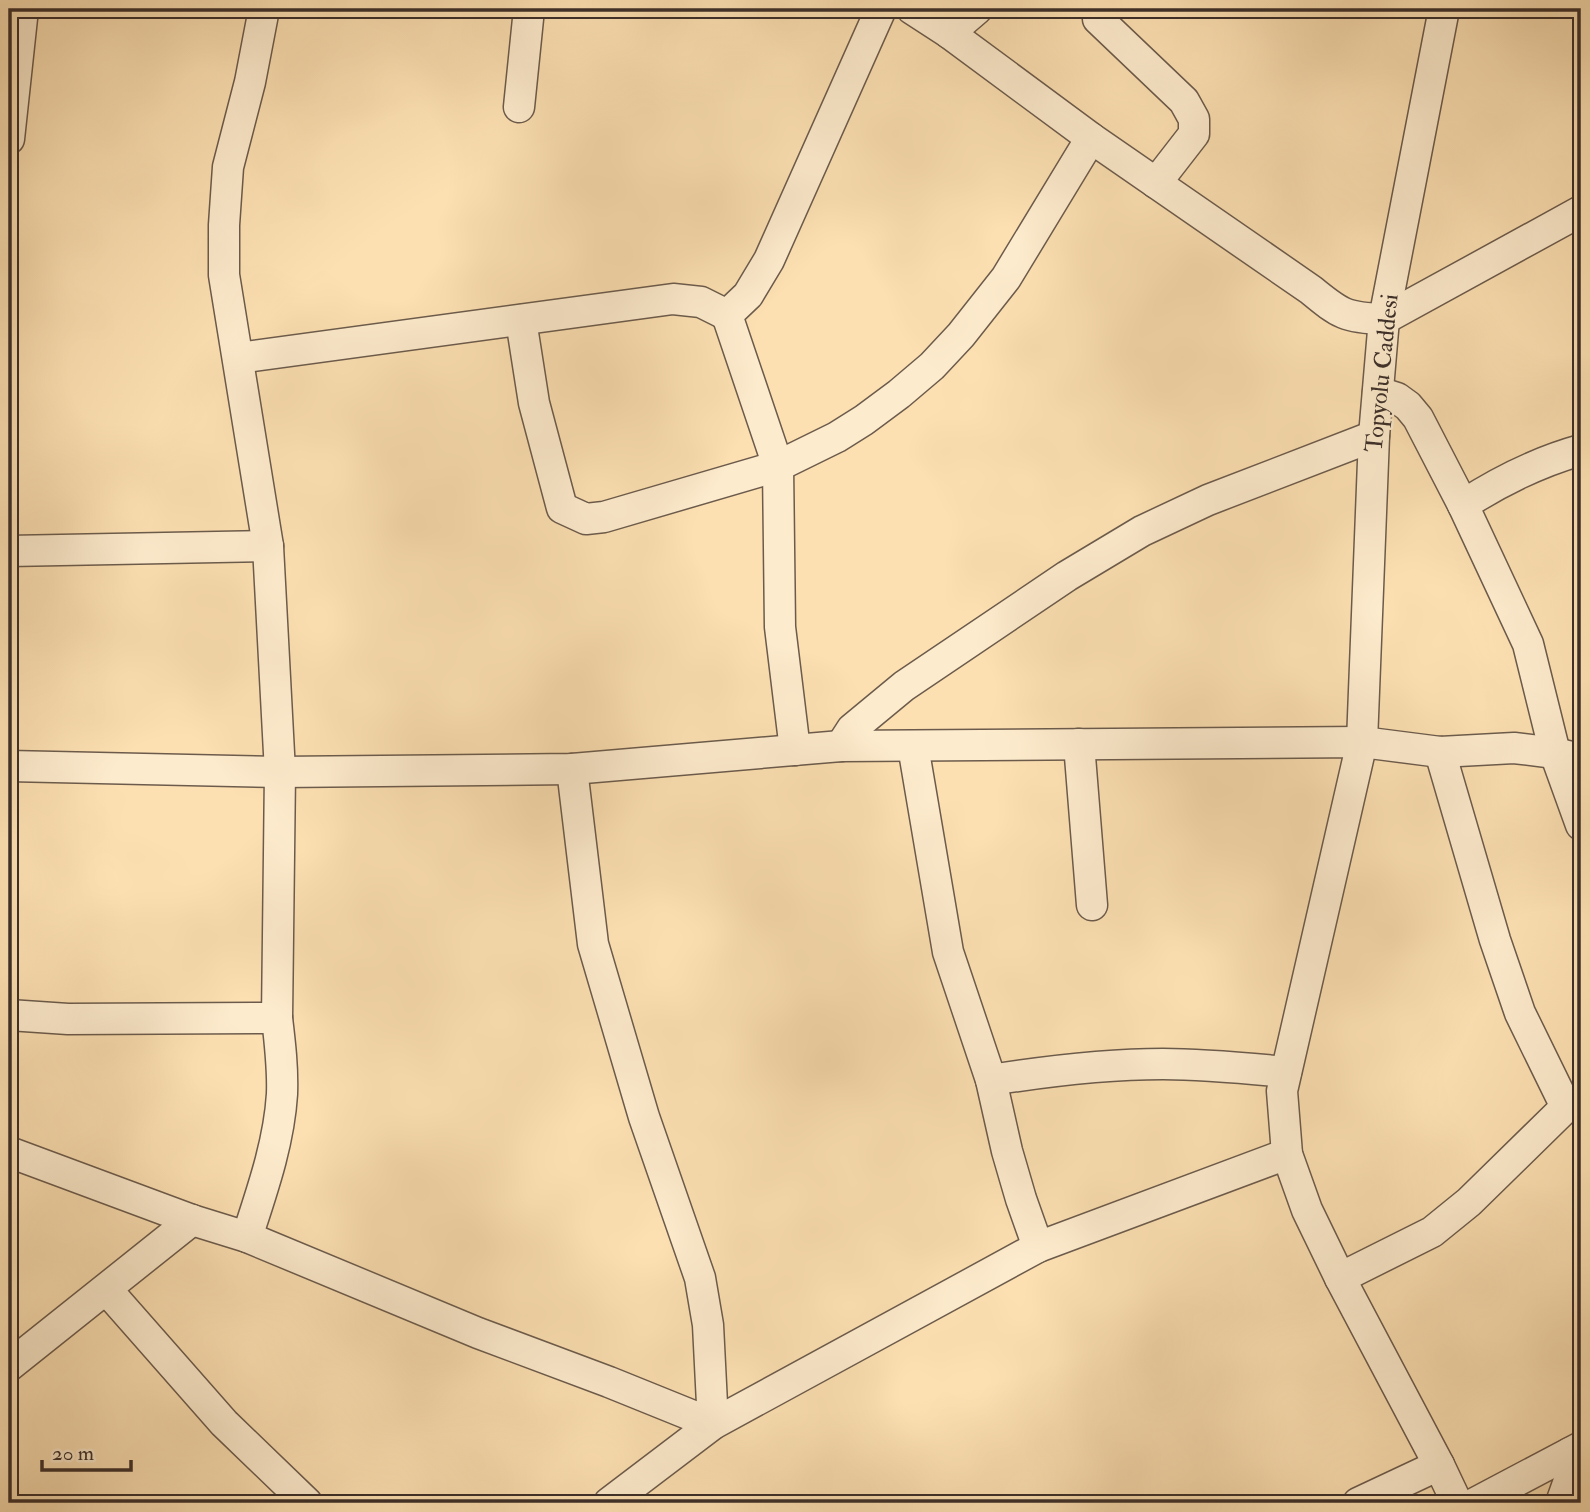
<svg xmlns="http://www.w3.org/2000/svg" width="1590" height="1512" viewBox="0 0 1590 1512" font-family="'IM FELL Double Pica',serif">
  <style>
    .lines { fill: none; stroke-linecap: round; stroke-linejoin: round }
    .minor-casing { stroke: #6c5b4c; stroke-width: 33 }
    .minor { stroke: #fdebcd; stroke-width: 30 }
    .labels { text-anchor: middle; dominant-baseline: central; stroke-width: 5; stroke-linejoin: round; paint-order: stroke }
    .street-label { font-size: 24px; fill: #3c2f2a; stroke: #fdebcd }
  </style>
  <rect width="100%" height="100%" fill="#fce0b2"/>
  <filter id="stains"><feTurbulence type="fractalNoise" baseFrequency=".00286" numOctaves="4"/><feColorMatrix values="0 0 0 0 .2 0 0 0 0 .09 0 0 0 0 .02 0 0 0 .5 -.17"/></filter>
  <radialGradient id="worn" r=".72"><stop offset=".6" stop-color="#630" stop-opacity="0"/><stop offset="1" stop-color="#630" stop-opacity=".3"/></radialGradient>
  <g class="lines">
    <g class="minor-casing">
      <g id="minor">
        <path d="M912,9L949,33L1091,138L1311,290C1340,314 1346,318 1384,319L1581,211"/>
        <polyline points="1444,9 1384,319 1374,436 1362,742 1282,1091 1287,1154 1307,1210 1340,1278 1439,1465 1457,1503"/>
        <polyline points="1098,19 1184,101 1194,119 1194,134 1156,183"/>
        <polyline points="949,33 977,9"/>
        <polyline points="519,107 529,9"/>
        <polyline points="9,139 23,9"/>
        <polyline points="521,320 534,403 562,508 586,519 604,517 778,466 837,437 864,420 899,394 932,366 961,335 1006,278 1091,138"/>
        <polyline points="238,358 673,299 701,302 727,315"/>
        <polyline points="1378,392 1397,398 1408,406 1418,418 1463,505 1528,644 1555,753 1581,825"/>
        <path d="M1463,505C1500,481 1538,462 1581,450"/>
        <polyline points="9,551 268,546"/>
        <polyline points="1079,744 1092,905"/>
        <polyline points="841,746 852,729 904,686 1067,576 1142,531 1208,500 1374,436"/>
        <polyline points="913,746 948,952 991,1080 1007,1151 1021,1199 1038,1247"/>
        <polyline points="795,750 780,627 778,466 727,315 748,295 769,260 881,9"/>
        <polyline points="9,766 280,772 572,769 841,746 1362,742 1440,752 1514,748 1555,753 1581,759"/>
        <polyline points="9,1015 68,1019 277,1018"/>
        <path d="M991,1080C1048,1071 1105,1064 1163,1064C1204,1064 1245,1068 1286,1072"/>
        <polyline points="9,1152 192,1220 247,1237 478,1333 609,1382 713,1424 708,1325 700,1278 644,1117 593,944 572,769"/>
        <path d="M247,1237C262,1191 279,1143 282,1094C283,1068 280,1043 277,1018L280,772L268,546L224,275V225L228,167L250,82L264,9"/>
        <polyline points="1340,1278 1432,1232 1469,1202 1566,1107 1520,1013 1495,940 1440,752"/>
        <polyline points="107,1290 224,1423 307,1503"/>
        <polyline points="9,1366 192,1220"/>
        <polyline points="609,1503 713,1424 1038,1247 1287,1154"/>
        <polyline points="1358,1503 1439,1465"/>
        <polyline points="1475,1503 1581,1447"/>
        <polyline points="1561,1503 1572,1472 1570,1453"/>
      </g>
    </g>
    <use href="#minor" class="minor"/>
  </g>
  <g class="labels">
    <g class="street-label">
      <text transform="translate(1382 373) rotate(-84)">Topyolu Caddesi</text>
    </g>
  </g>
  <rect width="1590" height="1512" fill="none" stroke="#fce0b2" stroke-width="35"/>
  <rect x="10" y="10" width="1569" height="1491" fill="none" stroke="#3c2f2a" stroke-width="3.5"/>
  <rect x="18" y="18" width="1555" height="1477" fill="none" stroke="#3c2f2a" stroke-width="2"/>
  <path d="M42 1460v10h89v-10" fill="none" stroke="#3c2f2a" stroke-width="3.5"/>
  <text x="52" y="1460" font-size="21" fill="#3c2f2a" stroke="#fdebcd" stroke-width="5" paint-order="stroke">20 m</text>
  <rect width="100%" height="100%" filter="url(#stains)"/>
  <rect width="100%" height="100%" fill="url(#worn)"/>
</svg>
